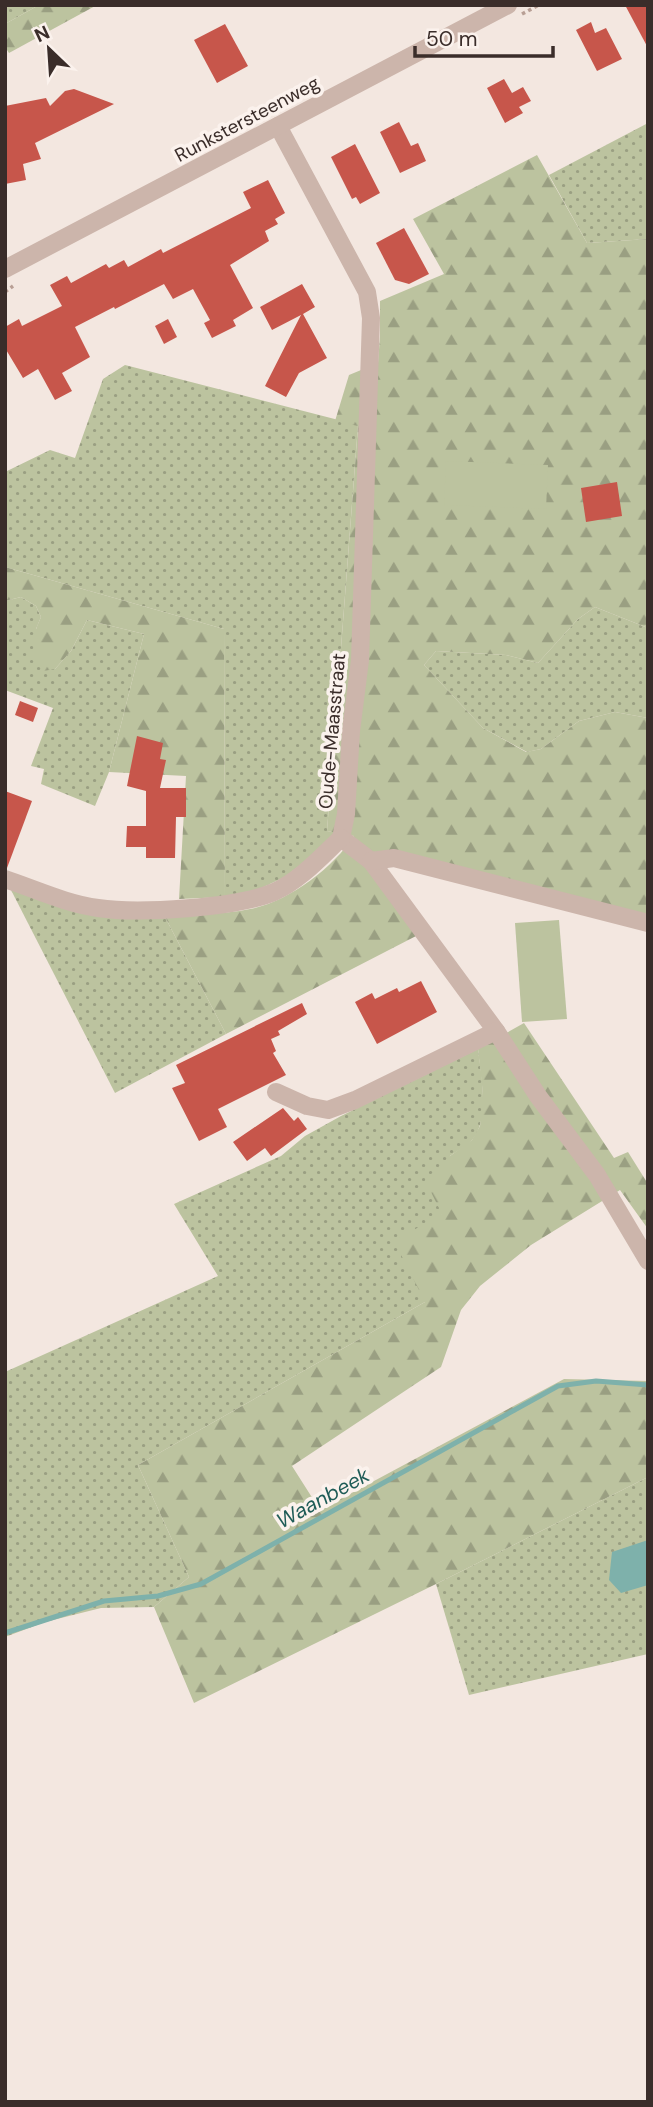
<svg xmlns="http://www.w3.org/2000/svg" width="653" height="2107" viewBox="0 0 653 2107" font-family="'DM Sans',sans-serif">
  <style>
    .grass { fill: url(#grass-dots) }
    .forest { fill: url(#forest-firs) }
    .garden { fill: #bcc39f }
    .water { fill: #7eb1ab }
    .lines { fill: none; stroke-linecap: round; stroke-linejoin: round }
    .stream { stroke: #7eb1ab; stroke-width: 5 }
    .building { fill: #c7564b }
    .path { stroke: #b89f95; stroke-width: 3.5; stroke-dasharray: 3.5 3.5; stroke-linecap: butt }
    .minor { stroke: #ccb5ab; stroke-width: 18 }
    .labels { text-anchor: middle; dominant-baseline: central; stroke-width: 7; stroke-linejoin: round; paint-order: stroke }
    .street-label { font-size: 19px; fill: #3a2d2a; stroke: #fbf2ed }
    .water-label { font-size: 21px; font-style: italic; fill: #1f5c57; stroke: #fbf2ed }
  </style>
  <defs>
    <pattern id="grass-dots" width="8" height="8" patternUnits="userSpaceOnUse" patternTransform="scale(1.75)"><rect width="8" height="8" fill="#bcc39f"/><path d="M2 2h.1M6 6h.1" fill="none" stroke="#9a9f82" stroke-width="1.8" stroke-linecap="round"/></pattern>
    <pattern id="forest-firs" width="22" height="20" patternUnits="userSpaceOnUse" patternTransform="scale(1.75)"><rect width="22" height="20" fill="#bcc39f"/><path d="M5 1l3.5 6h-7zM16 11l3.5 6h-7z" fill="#9a9f82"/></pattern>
  </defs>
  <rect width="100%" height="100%" fill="#f3e7e0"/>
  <g class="grass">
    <polygon points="5,5 39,5 5,24"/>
    <polygon points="648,123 648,239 587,243 549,175"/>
    <polygon points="125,365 358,425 327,831 341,833 285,877 257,890 225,897 224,629 5,567 5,472 50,450 75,458 103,379"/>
    <polygon points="21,597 36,606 41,617 36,629 55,669 71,651 87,620 144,634 109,772 95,806 41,784 44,769 31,766 53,708 5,690 5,601"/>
    <polygon points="595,607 648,628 648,718 615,712 579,721 541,749 527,752 483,728 424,665 436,651 506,655 538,663 578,619"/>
    <polygon points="11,890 164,915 226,1034 115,1093"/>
    <path d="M478,1049C481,1074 490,1117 473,1139C467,1146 457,1151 450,1156L442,1214L425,1302L138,1465L189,1577L154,1607L101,1608L45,1622L5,1637V1372L218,1276L174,1204L281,1156L305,1136L341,1116Z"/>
    <polygon points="648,1477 648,1654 469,1695 436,1584"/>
  </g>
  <g class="forest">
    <polygon points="39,5 97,5 9,53 5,47 5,24"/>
    <path d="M537,155L587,243L648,239V628L595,607L578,619L538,663L506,655L436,651L424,665L483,728L526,752L541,749L579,721L615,712L648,718V919L383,864L418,935L226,1034L164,915C192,913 222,915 250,909C288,902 333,868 354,836L327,831L358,426L335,421L349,375L378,363L380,336V301L444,274L413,219Z"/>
    <path d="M5,567L224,629L225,897L179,899L186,776L109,772L144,634L87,620L71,651L55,669L43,671C30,650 31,639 41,617L36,606L21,597L5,601Z"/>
    <polygon points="524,1023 614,1158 628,1152 648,1184 648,1229 620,1190 531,1245 480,1286 461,1310 441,1367 292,1466 320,1510 564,1379 648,1381 648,1477 436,1584 194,1703 154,1607 189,1577 138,1465 425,1302 394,1241 442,1214 425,1180 450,1156 472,1140 480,1126 483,1094 478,1049"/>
  </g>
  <g class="garden">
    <polygon points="446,461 548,465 546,509 444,505"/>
    <polygon points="559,920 567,1019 522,1022 515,923"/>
  </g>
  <polygon class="water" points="648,1540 648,1585 621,1593 609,1580 612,1552"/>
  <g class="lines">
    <polyline class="stream" points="5,1633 104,1601 158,1596 201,1584 558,1386 596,1381 648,1385"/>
  </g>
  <g class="building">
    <polygon points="625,5 648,5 648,48"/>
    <polygon points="591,22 595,33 606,28 622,59 597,71 576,30"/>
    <polygon points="225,24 248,66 217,83 194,40"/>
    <polygon points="504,79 512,93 523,87 531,101 519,107 523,113 505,123 487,88"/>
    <polygon points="74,89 114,104 35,143 41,159 23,164 26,180 5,184 5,106 46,98 50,106 65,91"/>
    <polygon points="399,122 411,146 418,143 426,161 400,173 380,132"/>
    <polygon points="355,144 380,193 360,204 356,197 352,199 331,157"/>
    <polygon points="268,180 285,213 275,219 278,224 265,231 269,241 230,265 253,308 233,320 236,326 212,338 204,323 210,320 193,289 173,299 164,284 115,309 114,307 75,327 90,357 62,373 72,391 55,400 38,369 23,378 5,348 5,327 19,319 22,326 62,306 50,285 67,276 71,283 106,264 109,268 124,260 128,267 161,249 163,253 251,208 243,192"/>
    <polygon points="404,228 429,274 409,284 395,280 376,243"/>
    <polygon points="302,284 315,307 303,314 327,358 299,373 286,397 265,386 301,315 272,330 260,307"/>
    <polygon points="168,319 177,337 164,344 155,326"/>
    <polygon points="617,482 622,516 586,522 581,488"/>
    <polygon points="20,701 38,708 33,722 15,715"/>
    <polygon points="137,736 163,743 160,759 166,760 160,788 186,788 186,817 176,817 175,858 146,858 146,847 126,847 127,826 146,826 146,791 127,786"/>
    <polygon points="5,791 32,801 7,868 5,867"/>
    <polygon points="421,981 437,1012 377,1044 355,1002 372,993 375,999 397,988 399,992"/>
    <polygon points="302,1003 307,1014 278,1031 280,1035 271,1039 276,1051 273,1053 286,1075 218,1109 227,1127 199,1141 172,1088 185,1083 176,1065"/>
    <polygon points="283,1108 294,1121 298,1117 307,1129 271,1156 265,1148 247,1161 233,1142"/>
  </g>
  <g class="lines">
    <g class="path">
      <polyline points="522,14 539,5"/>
      <polyline points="5,292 13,286"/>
    </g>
    <g class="minor">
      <polyline points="278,126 367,292 371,318 360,660 351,731 346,814 341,838"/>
      <polyline points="5,269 508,5"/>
      <polyline points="341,838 371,861 496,1031 538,1096 597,1175 648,1261"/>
      <polyline points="371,861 394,858 648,923"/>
      <path d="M5,879C35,889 67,904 98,908C138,914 237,908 274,892C299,881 321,857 341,838"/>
      <polyline points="276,1092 307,1106 328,1110 355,1100 496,1031"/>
    </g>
  </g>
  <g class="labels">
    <g class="street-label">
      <text transform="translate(247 119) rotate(-28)">Runkstersteenweg</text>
      <text transform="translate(332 731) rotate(-85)">Oude-Maasstraat</text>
    </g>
    <g class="water-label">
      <text transform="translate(323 1498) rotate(-29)">Waanbeek</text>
    </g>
  </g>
  <rect width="653" height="2107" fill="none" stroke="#3a2d2a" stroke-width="14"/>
  <g transform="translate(49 49) rotate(335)" stroke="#fbf2ed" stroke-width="5" paint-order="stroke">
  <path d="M0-5L12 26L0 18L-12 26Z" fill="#3a2d2a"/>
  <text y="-10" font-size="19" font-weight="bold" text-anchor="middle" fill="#3a2d2a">N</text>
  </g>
  <path d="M415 46v10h138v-10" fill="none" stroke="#3a2d2a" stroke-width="3.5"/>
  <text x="426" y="46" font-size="21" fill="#3a2d2a" stroke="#fbf2ed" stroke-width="5" paint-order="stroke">50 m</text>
</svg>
